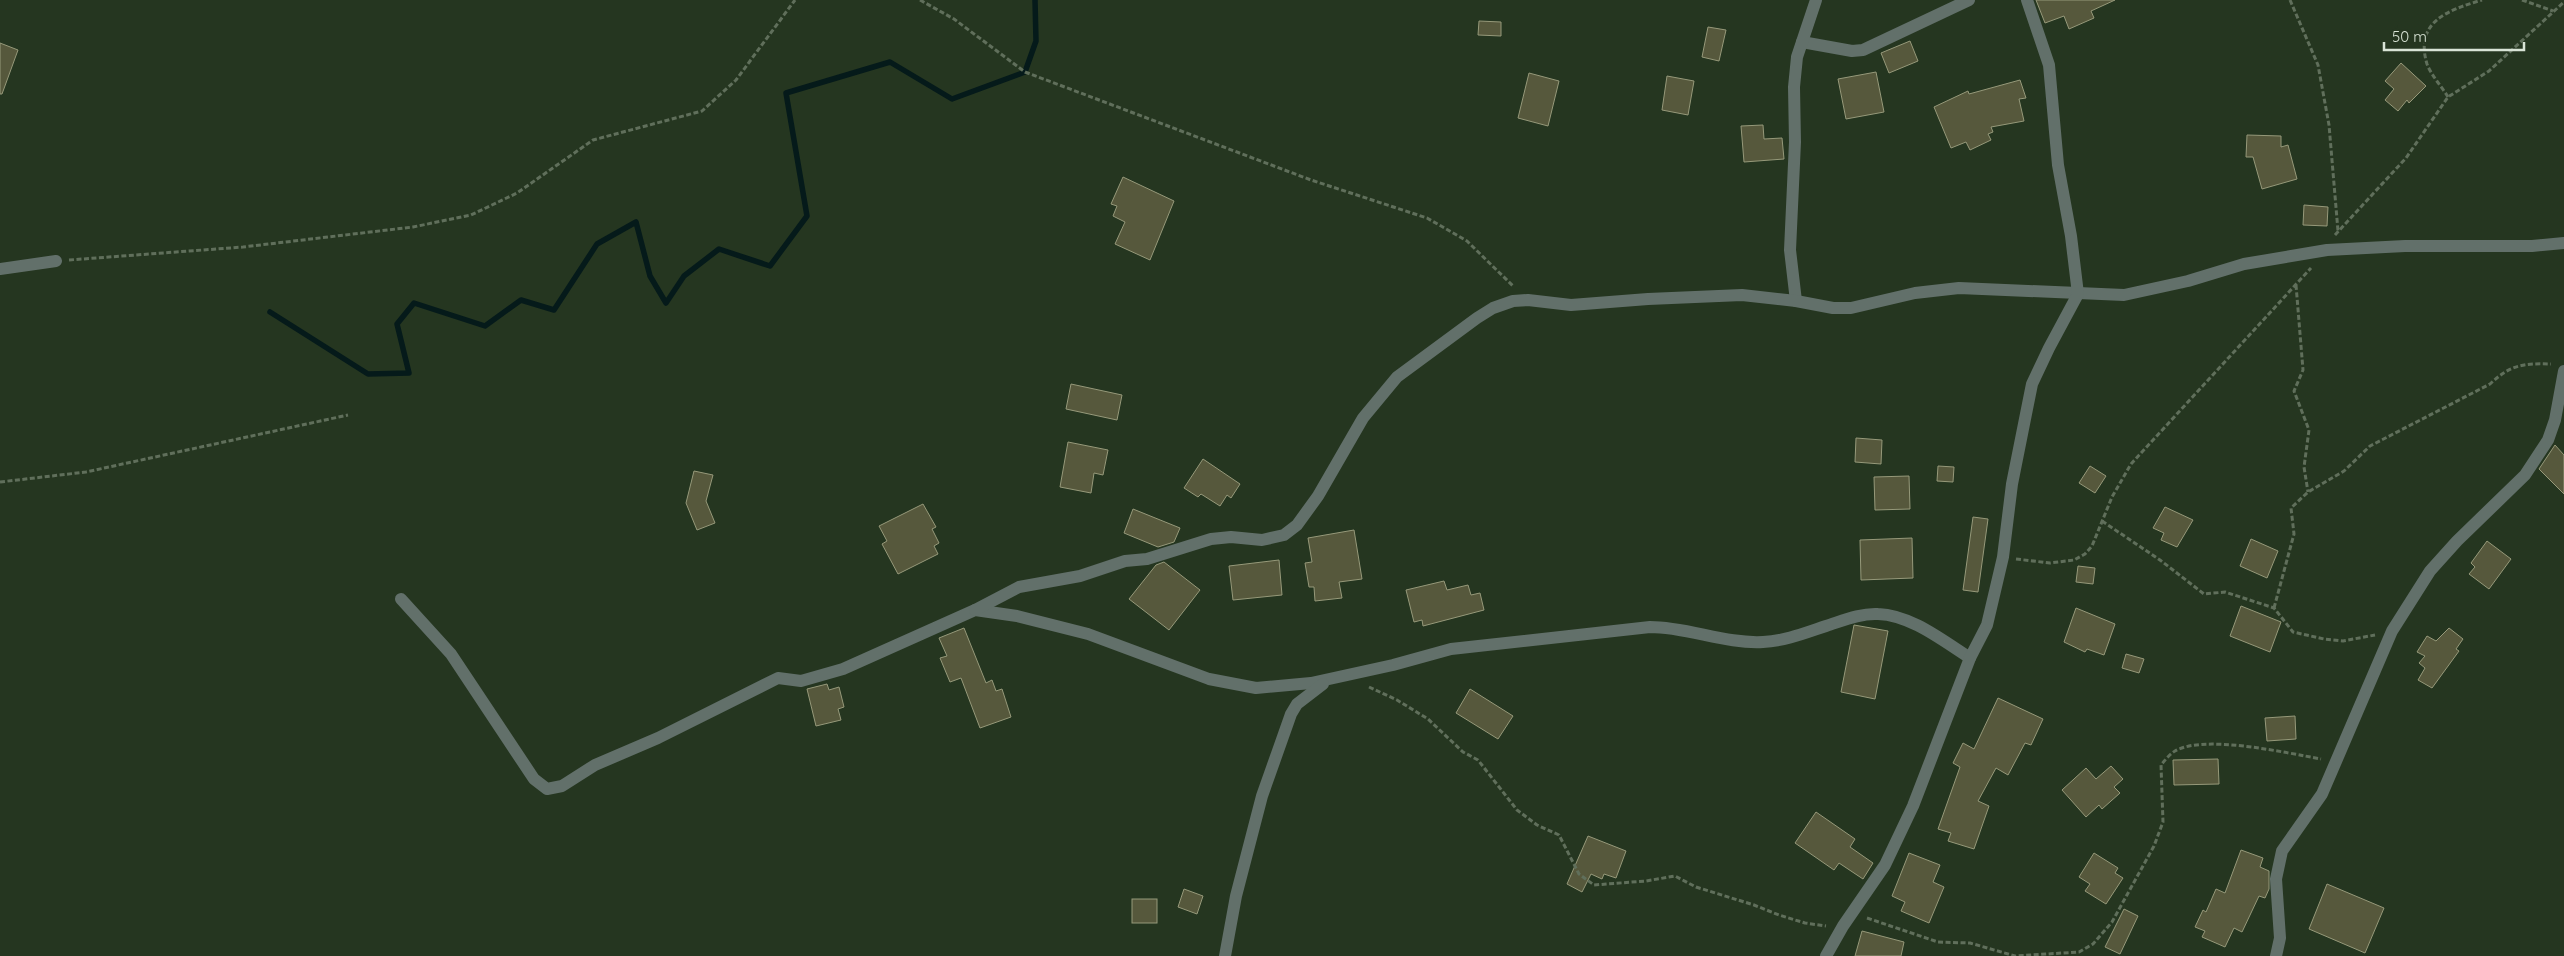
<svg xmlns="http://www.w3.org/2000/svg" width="2564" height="956" viewBox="0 0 2564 956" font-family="Quicksand,sans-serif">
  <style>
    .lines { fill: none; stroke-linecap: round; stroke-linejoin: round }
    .stream { stroke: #051a1a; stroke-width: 5.5 }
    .building { fill: #56583c; stroke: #96997a }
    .path { stroke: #606f5b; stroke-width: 3; stroke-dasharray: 5 2.5; stroke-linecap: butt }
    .minor { stroke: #62706a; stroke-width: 12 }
  </style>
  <rect width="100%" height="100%" fill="#253620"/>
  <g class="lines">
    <polyline class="stream" points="270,312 368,374 409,373 397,324 414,303 485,326 521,300 554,310 597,244 636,222 650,276 666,303 684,276 719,249 770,266 807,216 786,93 890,62 952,99 1025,72 1036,41 1035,0"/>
  </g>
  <g class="building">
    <polygon points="2036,0 2115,0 2091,11 2094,18 2069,29 2064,16 2045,23"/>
    <polygon points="1479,21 1501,22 1501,36 1478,35"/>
    <polygon points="1708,27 1726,30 1719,61 1702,57"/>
    <polygon points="1910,41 1918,61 1889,73 1881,53"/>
    <polygon points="0,43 18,50 2,94 0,94"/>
    <polygon points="2401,63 2426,86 2409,103 2407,100 2398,111 2385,100 2394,89 2385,81"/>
    <polygon points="1876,72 1884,112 1846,119 1838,79"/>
    <polygon points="1529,73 1559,81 1548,126 1518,118"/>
    <polygon points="1667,76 1694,81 1688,115 1662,110"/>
    <polygon points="2020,80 2026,98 2019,99 2024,121 1991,127 1993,132 1988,134 1991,140 1970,150 1966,142 1951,148 1934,107 1968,91 1969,94"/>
    <polygon points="1763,125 1764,139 1782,138 1784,159 1744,162 1741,126"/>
    <polygon points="2247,135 2281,136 2281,147 2288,145 2297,179 2262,189 2253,157 2246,157"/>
    <polygon points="1123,177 1174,201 1150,260 1115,244 1125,222 1113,216 1117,206 1111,204"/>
    <polygon points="2304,205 2328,207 2327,226 2303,225"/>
    <polygon points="1071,384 1122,395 1117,420 1066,409"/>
    <polygon points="1856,438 1882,440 1881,464 1855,462"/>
    <polygon points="1068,442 1108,450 1103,475 1094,473 1091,493 1060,487"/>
    <polygon points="2555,445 2564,455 2564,494 2539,469"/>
    <polygon points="1203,459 1240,484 1231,498 1227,495 1220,506 1201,494 1198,497 1184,488"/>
    <polygon points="1938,466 1954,467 1953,482 1937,481"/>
    <polygon points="2090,466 2106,476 2095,493 2079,483"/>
    <polygon points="694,471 713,475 706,501 715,523 697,530 686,503"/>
    <polygon points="1909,476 1910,509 1875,510 1874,477"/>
    <polygon points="923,504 936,527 932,529 939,543 934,546 938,554 898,574 882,544 887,541 879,526"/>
    <polygon points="2165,507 2193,520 2177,547 2161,540 2164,533 2153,528"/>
    <polygon points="1133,509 1180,528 1174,542 1158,547 1124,533"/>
    <polygon points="1973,517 1988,519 1978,592 1963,590"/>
    <polygon points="1354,530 1362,579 1339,582 1342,598 1315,601 1314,587 1309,587 1305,563 1312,562 1308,538"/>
    <polygon points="1912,538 1913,578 1861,580 1860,540"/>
    <polygon points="2251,539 2278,551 2267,578 2240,566"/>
    <polygon points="2487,541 2511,559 2489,589 2469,574 2475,567 2471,563"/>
    <polygon points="1279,560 1282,595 1233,600 1229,566"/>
    <polygon points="1164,562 1200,590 1169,630 1129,599 1156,565"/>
    <polygon points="2078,566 2095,568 2093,584 2076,582"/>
    <polygon points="1444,581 1447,590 1468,585 1471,595 1480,593 1484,610 1423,626 1422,620 1414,622 1406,590"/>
    <polygon points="2241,606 2281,622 2270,652 2230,636"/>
    <polygon points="2076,608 2115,624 2104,655 2087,649 2085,652 2064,642"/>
    <polygon points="1854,625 1888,631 1875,699 1841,692"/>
    <polygon points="964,628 986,683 992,680 996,691 1002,689 1011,717 980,728 961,678 950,682 940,658 947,656 939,638"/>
    <polygon points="2449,628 2463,639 2456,649 2459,651 2432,688 2418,680 2425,668 2419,663 2425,656 2417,652 2427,636 2436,641"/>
    <polygon points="2126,654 2144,659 2139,673 2122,668"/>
    <polygon points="827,684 829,690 839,687 844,707 838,709 841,720 816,726 807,689"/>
    <polygon points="1470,689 1513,716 1498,739 1456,713"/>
    <polygon points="1998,698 2043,719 2031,745 2025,743 2008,775 1996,768 1978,801 1989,806 1974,849 1948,841 1951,833 1938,829 1960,767 1953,763 1963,743 1974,749"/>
    <polygon points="2295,716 2296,739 2267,741 2265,718"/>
    <polygon points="2218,759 2219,784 2174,785 2173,760"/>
    <polygon points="2111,766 2123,779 2114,787 2120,793 2102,809 2099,805 2086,817 2062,790 2086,768 2096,779"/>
    <polygon points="1816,812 1855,839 1850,847 1873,863 1863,879 1839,863 1834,870 1795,843"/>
    <polygon points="1588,836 1626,851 1616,878 1604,874 1602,879 1591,874 1582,892 1567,884"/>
    <polygon points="2241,850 2263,858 2260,867 2269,871 2269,889 2265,898 2259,896 2242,932 2234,928 2225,947 2202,937 2205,931 2195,927 2203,910 2206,912 2216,889 2225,893"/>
    <polygon points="1909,853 1940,865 1933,882 1944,887 1929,923 1901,911 1905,902 1892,896"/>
    <polygon points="2094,853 2118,868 2115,873 2123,878 2106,904 2085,891 2090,884 2079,877"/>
    <polygon points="2327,884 2384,908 2365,953 2309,929"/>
    <polygon points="1184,889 1203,896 1197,914 1178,907"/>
    <rect x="1132" y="899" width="25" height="24"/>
    <polygon points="2124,909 2138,916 2120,954 2105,947"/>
    <polygon points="1862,931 1904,942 1901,956 1855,956"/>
  </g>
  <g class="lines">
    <g class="path">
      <polyline points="920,0 954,19 1025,72 1311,180 1427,218 1467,241 1514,287"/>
      <polyline points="2290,0 2318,65 2329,125 2338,231"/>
      <polyline points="2522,0 2553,11"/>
      <path d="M2448,97C2442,87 2431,75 2427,64C2414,21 2449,10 2482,0"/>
      <polyline points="2335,235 2406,158 2448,97 2489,71 2564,2"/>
      <polyline points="69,260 243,247 413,227 471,215 517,193 593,140 702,111 736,80 795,0"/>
      <polyline points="2296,285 2303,370 2294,391 2309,430 2304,467 2308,492"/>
      <polyline points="0,482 86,472 348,415"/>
      <polyline points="2102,521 2160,560 2204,594 2225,592 2274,608 2293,632 2324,639 2343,641 2375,635"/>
      <polyline points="2016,559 2050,563 2074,560 2085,554 2092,546 2112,497 2131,464 2311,268"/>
      <path d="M2274,608L2294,534L2291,508L2308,492L2344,471L2370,446L2490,384C2510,365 2523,363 2551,364"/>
      <polyline points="1369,687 1397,700 1428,719 1463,752 1478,760 1517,810 1537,825 1559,835 1579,874 1594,885 1646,881 1675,876 1696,887 1754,905 1779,915 1805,923 1826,926"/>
      <path d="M1867,918L1938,942L1970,943L2015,956L2079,952L2093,944L2112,922L2154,846L2163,822L2161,765C2165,760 2170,754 2175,751C2204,734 2287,753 2321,759"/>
    </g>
    <g class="minor">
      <polyline points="1802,42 1852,51 1863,50 1969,0"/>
      <polyline points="0,269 56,261"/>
      <polyline points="1796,301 1790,250 1795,142 1794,87 1797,57 1816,0"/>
      <path d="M401,599L451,654L534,779L547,789L562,786L595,765L658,738L778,678L801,681L843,669L975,610L1017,616L1088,634L1209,679L1256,688L1311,683L1393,665L1451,649L1650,627C1688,627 1725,644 1763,642C1785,641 1805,633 1826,626C1842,621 1860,613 1878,614C1911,615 1943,641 1970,658"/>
      <polyline points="975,610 1019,587 1080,576 1125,561 1147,559 1211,539 1231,537 1262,540 1284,535 1297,525 1318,496 1363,418 1397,377 1477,318 1493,308 1513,301 1528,300 1571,305 1648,299 1742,295 1796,301 1833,308 1851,308 1915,293 1959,288 2124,295 2188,281 2244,264 2327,250 2405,246 2532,246 2564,243"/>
      <polyline points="1225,956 1236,896 1262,796 1291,714 1297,704 1323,684"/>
      <polyline points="1826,956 1843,926 1885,865 1913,806 1970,658 1987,625 2003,557 2012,484 2032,384 2049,348 2078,294 2071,236 2058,165 2049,65 2027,0"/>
      <polyline points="2276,956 2280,938 2276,879 2282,851 2322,794 2392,631 2430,571 2457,541 2525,475 2548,440 2555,420 2564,371"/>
    </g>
  </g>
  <path d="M2384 42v8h140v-8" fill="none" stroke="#d9e4d6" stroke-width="2.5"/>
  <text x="2392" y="42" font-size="15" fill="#d9e4d6" stroke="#253620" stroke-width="4" paint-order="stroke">50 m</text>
</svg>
